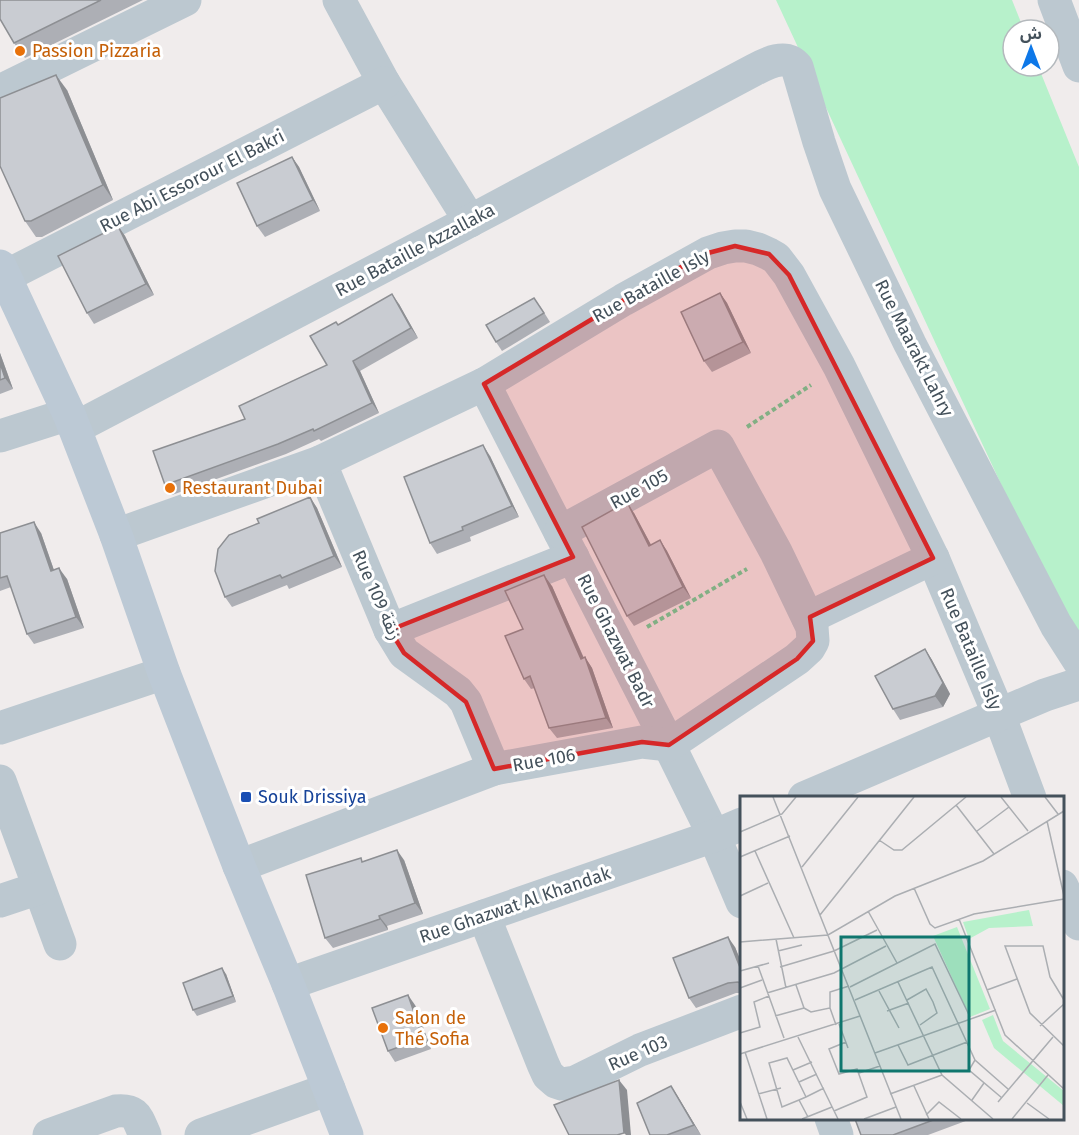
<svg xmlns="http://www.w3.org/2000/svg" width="1079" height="1135" viewBox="0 0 1079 1135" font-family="'Fira Sans','Noto Sans Arabic',sans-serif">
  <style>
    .green { fill: #b7f1cb }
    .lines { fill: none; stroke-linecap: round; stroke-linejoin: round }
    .path { stroke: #6dd19b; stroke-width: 4; stroke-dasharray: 4.5 3; stroke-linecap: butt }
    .street { stroke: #bcc8d0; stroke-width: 33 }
    .secondary { stroke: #bcc9d5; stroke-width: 33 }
    .wall { fill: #adafb5 }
    .shaded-wall { fill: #8d8f93 }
    .building { fill: #c9ccd2; stroke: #8d8f93; stroke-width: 1.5 }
    .marked { fill: #d62828; fill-opacity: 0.2; stroke: #d62828; stroke-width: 4.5; stroke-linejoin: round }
    .food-dot { fill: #e8710a; stroke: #fff; stroke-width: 2 }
    .transit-dot { fill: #1a4fb4; stroke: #fff; stroke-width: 2 }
    .labels { text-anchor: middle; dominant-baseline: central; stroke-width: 6; stroke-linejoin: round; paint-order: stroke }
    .food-label { font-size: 18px; fill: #c56008; stroke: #fff; text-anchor: start }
    .street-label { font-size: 18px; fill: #44515b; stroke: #fff }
    .transit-label { font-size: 18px; fill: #164399; stroke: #fff; text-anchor: start }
    .inset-road { fill: none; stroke: #abaeb2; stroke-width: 1.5 }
    .view { fill: #0f766e; fill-opacity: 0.15; stroke: #0f766e; stroke-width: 3 }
    .inset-edge { fill: none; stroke: #44515b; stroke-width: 3 }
  </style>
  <rect width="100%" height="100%" fill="#f0ecec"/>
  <polygon class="green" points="776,0 1012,0 1024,30 1013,30 1013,66 1038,66 1079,167 1079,652"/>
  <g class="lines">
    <g class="path">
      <polyline points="747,427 811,385"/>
      <polyline points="647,627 747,569"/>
    </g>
    <g class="street">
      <polyline points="339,0 384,83 470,221"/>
      <polyline points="1054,0 1079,66"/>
      <polyline points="0,91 185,0"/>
      <polyline points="0,279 384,83"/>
      <polyline points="484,384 669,745 714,836 742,902"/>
      <path d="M75,428L470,221L754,70C767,63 786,53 797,67L819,142L835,189L910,344L1056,625L1079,661"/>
      <polyline points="0,436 69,414"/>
      <polyline points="320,462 390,630 404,653 458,692 466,702 494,769"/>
      <polyline points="116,535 320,462 484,384 623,300 708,253 723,248 735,246 746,246 758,249 769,254 776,258 789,275 839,366 933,558 999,715 1030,798"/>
      <polyline points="808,618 933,558"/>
      <polyline points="390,630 573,557"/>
      <polyline points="0,728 164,673"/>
      <polyline points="0,781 60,944"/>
      <polyline points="804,798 1045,695 1079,684"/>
      <polyline points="239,866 494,769 642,742 669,745 797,659 809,648 813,641 812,627 776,552 718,446 560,532"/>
      <polyline points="1062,886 1079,924"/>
      <polyline points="0,901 39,888"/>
      <polyline points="484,916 543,1064 548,1075 556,1082 562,1084 575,1082 640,1050 742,1011"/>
      <polyline points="288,984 714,836 742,824"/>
      <polyline points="831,1118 837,1135"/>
      <path d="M49,1135L116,1111C137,1109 137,1118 145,1135"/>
      <polyline points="201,1135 329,1089"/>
    </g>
    <polyline class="secondary" points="0,266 69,414 116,535 164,673 239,866 288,984 347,1135"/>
  </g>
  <g class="wall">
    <polygon points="0,0 143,0 25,58 14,43"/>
    <polygon points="67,90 113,200 42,237 36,237 25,221"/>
    <polygon points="292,157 299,167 320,211 265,237 257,226"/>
    <polygon points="118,226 125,236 154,295 94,324 87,313"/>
    <polygon points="720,293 727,303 751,353 712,372 704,361"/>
    <polygon points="399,304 418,338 360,371 379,413 321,441 319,439 286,454 172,495 165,485 245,419 327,365 338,325"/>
    <polygon points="540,306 550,322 502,351 496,342"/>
    <polygon points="0,353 13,389 0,394"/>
    <polygon points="490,456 519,517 470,537 471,541 437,554 430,543"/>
    <polygon points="310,497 317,508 342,567 289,589 287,585 232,607 225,597 259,523"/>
    <polygon points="634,513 651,545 660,540 667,551 691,598 634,626 627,616"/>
    <polygon points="0,533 41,533 54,570 67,579 84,628 34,644 27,634 11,587 0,591"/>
    <polygon points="552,586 584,658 585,657 592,668 613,728 557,738 549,728 535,688 531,689 524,679 523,629"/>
    <polygon points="925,649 932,660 950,694 943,707 900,720 893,709"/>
    <polygon points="404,860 423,914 387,926 388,930 333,948 325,938 364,861"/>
    <polygon points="735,947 741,962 741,993 736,993 696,1008 689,998"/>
    <polygon points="226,974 236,1002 197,1016 193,1010"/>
    <polygon points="415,1005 431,1049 395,1062 388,1051"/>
    <polygon points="671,1086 678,1097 701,1135 650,1135"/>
    <polygon points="855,1119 971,1119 928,1135 861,1135"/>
  </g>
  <g class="shaded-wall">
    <polygon points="56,75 67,90 113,200 103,185"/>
    <polygon points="292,157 299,167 320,211 313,200"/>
    <polygon points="118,226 125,236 154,295 146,284"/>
    <polygon points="720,293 727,303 751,353 743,342"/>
    <polygon points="392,294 399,304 418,338 411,328"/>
    <polygon points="0,353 13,389 5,378 0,363"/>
    <polygon points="353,361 360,371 379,413 372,403"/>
    <polygon points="483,445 490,456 519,517 512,506"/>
    <polygon points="310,497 317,508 342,567 334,556"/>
    <polygon points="627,502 634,513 657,556 649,546"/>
    <polygon points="34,522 41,533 58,582 51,571"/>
    <polygon points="660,540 667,551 691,598 683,587"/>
    <polygon points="59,568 67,579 84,628 76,617"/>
    <polygon points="544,575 552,586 588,668 585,657 592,668 613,728 606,718 581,659"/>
    <polygon points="925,649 932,660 950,694 943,707 935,696"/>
    <polygon points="397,850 404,860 423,914 415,903"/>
    <polygon points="379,916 387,926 388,930 380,919"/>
    <polygon points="728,937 735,947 741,962 741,970"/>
    <polygon points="222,968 226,974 236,1002 233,996"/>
    <polygon points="408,995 415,1005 431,1049 423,1038"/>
    <polygon points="619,1080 627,1090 631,1135 626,1135 624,1133"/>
    <polygon points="671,1086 678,1097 701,1135 694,1125"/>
  </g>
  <g class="building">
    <polygon points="0,0 101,0 14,43 0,19"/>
    <polygon points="56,75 103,185 31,221 25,221 0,166 0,98"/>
    <polygon points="292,157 313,200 257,226 237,183"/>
    <polygon points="118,226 146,284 87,313 58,256"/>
    <polygon points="720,293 743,342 704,361 681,312"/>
    <polygon points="392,294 411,328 353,361 372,403 314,431 313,429 278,444 165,485 153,451 245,419 239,406 327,365 310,336 336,322 338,325"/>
    <polygon points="534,298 544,313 496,342 486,325"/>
    <polygon points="0,363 5,378 0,380"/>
    <polygon points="483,445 512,506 462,527 463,530 430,543 404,477"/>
    <polygon points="310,497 334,556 282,578 280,575 225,597 215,571 218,549 229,535 259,523 257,519"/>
    <polygon points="627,502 649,546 660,540 683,587 627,616 582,527"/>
    <polygon points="34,522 51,571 59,568 76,617 27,634 7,576 0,578 0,533"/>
    <polygon points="544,575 581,659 585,657 606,718 549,728 530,676 524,679 505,636 523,629 505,591"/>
    <polygon points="925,649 943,683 935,696 893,709 875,676"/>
    <polygon points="397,850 415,903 379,916 380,919 325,938 306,875 361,858 362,862"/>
    <polygon points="728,937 741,970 741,984 738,982 728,983 689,998 673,958"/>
    <polygon points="222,968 233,996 193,1010 183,983"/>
    <polygon points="408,995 423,1038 388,1051 372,1008"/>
    <polygon points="619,1080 624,1133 617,1135 569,1135 554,1105"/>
    <polygon points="671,1086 694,1125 667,1135 650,1135 637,1103"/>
    <polygon points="855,1119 936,1119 893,1135 861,1135"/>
  </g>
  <path class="marked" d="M735,246L769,254L789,275L933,558L810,617L813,641L797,659L669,745L642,742L494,769L466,702L404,653L390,630L573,557L484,384L662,277L708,253Z"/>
  <g class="food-dot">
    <circle cx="20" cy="51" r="6"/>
    <circle cx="170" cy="488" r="6"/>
    <circle cx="383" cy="1028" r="6"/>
  </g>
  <rect class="transit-dot" x="240" y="791" width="12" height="12" rx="3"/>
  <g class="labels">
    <g class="food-label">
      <text x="32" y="51">Passion Pizzaria</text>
      <text x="182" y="488">Restaurant Dubai</text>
      <text x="395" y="1018">Salon de<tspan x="395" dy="21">Thé Sofia</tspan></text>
    </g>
    <g class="street-label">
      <text transform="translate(192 181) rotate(-27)">Rue Abi Essorour El Bakri</text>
      <text transform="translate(415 250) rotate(-28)">Rue Bataille Azzallaka</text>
      <text transform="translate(651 286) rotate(-29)">Rue Bataille Isly</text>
      <text transform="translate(914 348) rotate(63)">Rue Maarakt Lahry</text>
      <text transform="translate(639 489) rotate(-29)">Rue 105</text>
      <text transform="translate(377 595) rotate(66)">Rue 109 زنقة</text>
      <text transform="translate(616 641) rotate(63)">Rue Ghazwat Badr</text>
      <text transform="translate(971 649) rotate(67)">Rue Bataille Isly</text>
      <text transform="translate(544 760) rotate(-10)">Rue 106</text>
      <text transform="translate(515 905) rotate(-19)">Rue Ghazwat Al Khandak</text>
      <text transform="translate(638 1053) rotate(-24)">Rue 103</text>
    </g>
    <g class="transit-label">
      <text x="258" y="797">Souk Drissiya</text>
    </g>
  </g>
  <g transform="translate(740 796)">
    <rect width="324" height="324" fill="#f0ecec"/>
    <path d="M289,114L293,130L249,132L229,143L223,126ZM217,131L250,213L230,221L193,140ZM253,219L263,245L324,295V310L254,252L242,224Z" fill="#b7f1cb"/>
    <path class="inset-road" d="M33,1L161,323M261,1L288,35M305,1L318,18M216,9L254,58M307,25L324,100M237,35L269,11M0,36L42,18L56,1M139,44L154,54H162L226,1M15,55L54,142M0,61L50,40M62,71L118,1M174,92L190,128L195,132L234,118L324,103M0,100L28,87M128,115L157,167M80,119L174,1M219,123L265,239L324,293M36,143L46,192M0,146L88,139L155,100L243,65L324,15M38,155L62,149M18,170L44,242M40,171L94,155L137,134M0,175L29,167M158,186L202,279L253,323M56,189L64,212M110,191L195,148L230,221M0,192L22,184M247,194L277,183M139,195L159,232M27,197L94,177L146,150M115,204L192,171L235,264L268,293M167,204L186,193L193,206L197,217L180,229M324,204L310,181L303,150H265L290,217L324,250M64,212L71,216L90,212V196L109,190M90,212L96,229M147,215L169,207M35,220L64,212M99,228L108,252M300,230L324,208M0,237L20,231L14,206L29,200M58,241L98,323M158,249L168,269L227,246M5,256L27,323M135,257L256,214M0,258L120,220M235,264L229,274L262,302M53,274L72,266M119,277L140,270M59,286L77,278M174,290L189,323M18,298L41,292M150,298L202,279M66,301L47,262L29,267L42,311L59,304L66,301L84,292M59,304L68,321M232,304L244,287M0,306L7,323M258,306L313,241M287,307L309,323M94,315L127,301L117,273L99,278L89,253L106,246M186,319L199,306L221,323M62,323L92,311M124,323L156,311M272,323L308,279"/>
    <path class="view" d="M101,141H229V275H101Z"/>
    <rect width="324" height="324" class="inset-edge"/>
  </g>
  <g transform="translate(1031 48)"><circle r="28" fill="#ffffff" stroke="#b4b9bd" stroke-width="1.5"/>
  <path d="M0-4.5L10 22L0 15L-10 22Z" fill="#0e78e8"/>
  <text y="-9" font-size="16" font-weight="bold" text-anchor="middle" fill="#44515b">ش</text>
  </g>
</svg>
